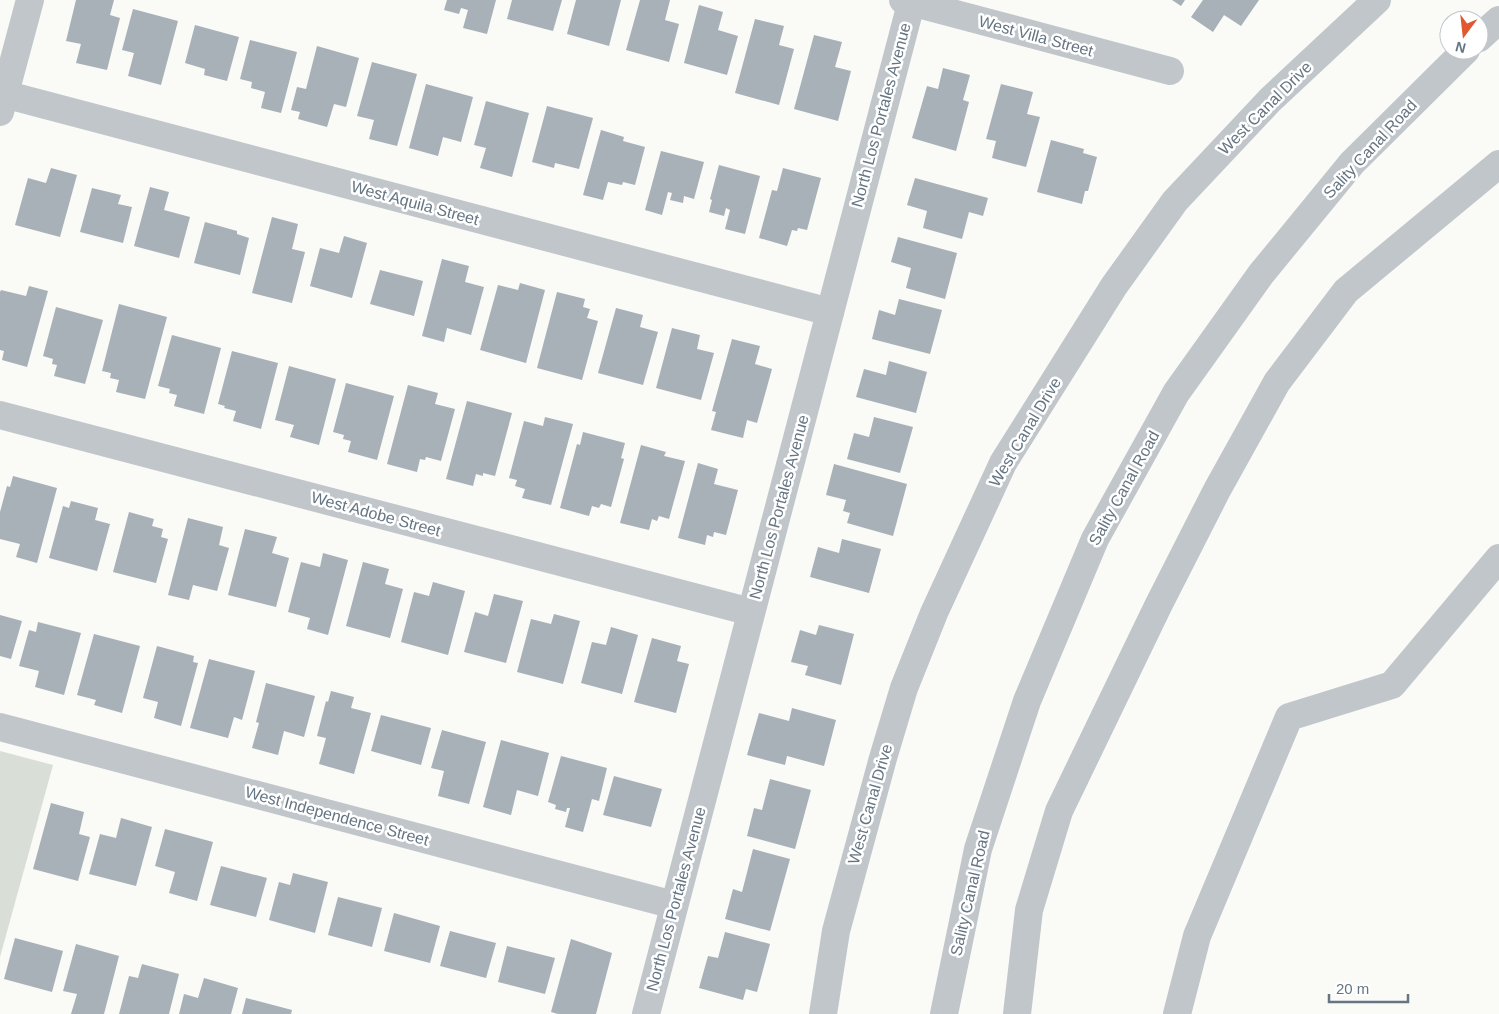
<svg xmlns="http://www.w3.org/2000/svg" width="1499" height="1014" viewBox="0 0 1499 1014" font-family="Arial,sans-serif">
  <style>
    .park { fill: #d9ded7 }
    .building { fill: #a7b1b7 }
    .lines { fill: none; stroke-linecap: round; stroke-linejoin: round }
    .street { stroke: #c1c6ca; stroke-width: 28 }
    .labels { text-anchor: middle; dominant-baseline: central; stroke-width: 5; stroke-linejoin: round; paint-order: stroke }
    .street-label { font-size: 16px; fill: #657582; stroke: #fff }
  </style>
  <rect width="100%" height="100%" fill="#fafaf7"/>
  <polygon class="park" points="0,751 53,765 0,957"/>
  <g class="building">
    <polygon points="76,0 114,0 110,15 120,18 107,70 76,63 81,44 66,41"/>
    <polygon points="447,0 496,0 487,34 463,28 468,10 461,8 459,14 444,10"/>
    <polygon points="512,0 562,0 553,31 507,19"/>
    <polygon points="576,0 621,0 609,46 567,34"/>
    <polygon points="640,0 670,0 665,20 679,24 669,62 626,50"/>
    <polygon points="1172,0 1185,0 1181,6"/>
    <polygon points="1203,0 1259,0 1241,26 1224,15 1213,32 1191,17"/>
    <polygon points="699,5 723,12 718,30 738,36 727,75 684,63"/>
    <polygon points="133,9 178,21 161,85 128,76 134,53 122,50"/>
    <polygon points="755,19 784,26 779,45 794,49 779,105 735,93"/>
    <polygon points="195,25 239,37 227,81 204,75 205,69 185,63"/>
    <polygon points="814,35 842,42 835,67 851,71 838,121 794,109"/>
    <polygon points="250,40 297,52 281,113 261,108 265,92 251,88 252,82 240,79"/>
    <polygon points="317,46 359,58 346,107 334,104 327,127 298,119 300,112 291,110 297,87 306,89"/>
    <polygon points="372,62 417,74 397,146 369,139 374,120 357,116"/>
    <polygon points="943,68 970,75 963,100 969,102 956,151 912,138 927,86 938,89"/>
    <polygon points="426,84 473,97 461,142 443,137 438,156 409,148"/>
    <polygon points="1001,84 1033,92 1027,114 1040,117 1026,167 992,158 996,141 986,139"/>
    <polygon points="486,101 529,113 512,177 480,168 486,148 474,145"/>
    <polygon points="547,106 593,118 579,169 555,163 554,168 532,162"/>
    <polygon points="601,130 624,137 623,141 645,147 635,185 623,182 622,185 608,182 603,200 583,195"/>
    <polygon points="1051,140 1084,149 1083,153 1097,157 1088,191 1085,191 1082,204 1037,192"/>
    <polygon points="661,151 704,162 694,199 684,196 683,203 670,200 672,193 668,192 662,215 645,210"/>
    <polygon points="719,165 760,176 745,234 725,229 730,210 726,208 724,216 709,212 712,200 710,199"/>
    <polygon points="51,168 77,175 60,237 15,225 28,178 46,183"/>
    <polygon points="783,168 821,178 807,230 798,228 797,231 792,230 787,246 759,238 772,190 777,191"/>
    <polygon points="915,178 988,198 983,216 969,212 962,239 923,228 927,211 907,205"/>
    <polygon points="150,187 169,192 164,210 190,217 179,258 134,246"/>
    <polygon points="92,188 121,195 118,204 132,207 123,243 80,232"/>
    <polygon points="272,217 298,224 292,249 305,252 292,303 252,293"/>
    <polygon points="205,222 237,231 237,234 249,238 240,275 194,263"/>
    <polygon points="344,236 367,243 352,298 310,286 320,248 339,253"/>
    <polygon points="898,237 957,253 945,299 906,288 911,268 891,262"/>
    <polygon points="442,259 469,266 465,282 484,287 471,335 447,328 444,342 422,336"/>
    <polygon points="380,270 423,281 414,316 370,304"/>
    <polygon points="520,283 545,290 526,363 480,350 498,285 518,290"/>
    <polygon points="29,286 48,291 27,367 2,360 4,351 0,350 0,292 1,290 26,296"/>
    <polygon points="557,292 585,299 583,307 590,309 587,318 598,321 582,380 537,368"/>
    <polygon points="899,299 942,310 930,354 872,339 879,310 895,315"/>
    <polygon points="119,304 167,317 145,399 116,392 119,380 110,378 111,373 102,371"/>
    <polygon points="56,307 103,320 85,384 54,376 57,365 52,364 53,359 43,356"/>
    <polygon points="616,308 643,315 640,327 658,332 643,385 598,373"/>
    <polygon points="672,328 700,335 697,349 714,353 701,400 656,388"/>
    <polygon points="172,335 221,348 204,414 174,406 177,395 169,393 170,389 158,386"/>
    <polygon points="732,339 760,346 755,364 772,369 757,423 747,420 743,438 711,430 716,412 712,411"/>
    <polygon points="232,351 278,363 261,429 233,421 236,411 224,408 225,406 218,404"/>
    <polygon points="889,361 927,372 916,413 856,397 864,369 886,375"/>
    <polygon points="289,366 336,379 319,445 290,437 294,425 275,420"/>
    <polygon points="346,383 394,396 377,460 348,452 351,441 343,439 344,435 333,432"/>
    <polygon points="408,385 438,393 435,404 455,409 441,461 426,457 425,460 420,459 417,472 387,464"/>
    <polygon points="467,401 512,413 495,476 483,473 483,476 476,474 473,486 446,479"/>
    <polygon points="545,417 573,424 551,505 522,498 525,489 515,486 517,480 509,478 524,421 543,426"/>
    <polygon points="874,417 913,427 900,473 847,459 854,433 869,437"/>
    <polygon points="583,432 625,443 621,458 624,459 611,507 601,504 599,508 592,506 589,516 560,508 577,444 580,445"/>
    <polygon points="641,445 666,452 664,456 685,461 669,519 659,516 657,521 652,519 649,530 620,523"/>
    <polygon points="698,463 718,469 714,484 738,490 726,535 714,532 713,537 707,535 705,545 678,538"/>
    <polygon points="834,464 907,484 893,536 847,523 850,513 843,511 846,500 826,495"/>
    <polygon points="13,476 57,488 37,563 16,557 20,544 0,539 0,512 7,486 10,487"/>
    <polygon points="71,501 98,508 95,520 110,524 97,571 49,558 63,506 69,508"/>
    <polygon points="129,512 154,519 152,526 163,529 161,537 168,539 156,583 113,572"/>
    <polygon points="188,518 223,527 219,545 229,548 217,591 193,585 189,600 168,595"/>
    <polygon points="245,529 277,537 272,553 289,558 276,607 228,595"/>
    <polygon points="842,539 881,549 869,593 810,577 818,547 839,553"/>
    <polygon points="323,553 348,560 328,635 307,629 310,618 288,612 301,562 320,567"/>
    <polygon points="363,562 389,569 385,584 403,589 390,638 346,626"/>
    <polygon points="433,582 465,591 448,655 401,642 414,592 429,596"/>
    <polygon points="494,594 523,601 506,663 464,652 475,612 488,616"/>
    <polygon points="554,614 580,621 563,684 517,672 531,619 551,624"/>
    <polygon points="0,615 22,621 11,659 0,656"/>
    <polygon points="38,622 81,633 64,695 35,687 39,671 19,666 29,630 36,632"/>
    <polygon points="819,625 854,634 841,685 805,675 808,666 791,662 800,630 816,635"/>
    <polygon points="611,627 638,635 622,694 581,683 592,642 606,645"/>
    <polygon points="94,634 140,646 122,713 94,705 96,700 77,695"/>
    <polygon points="652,638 681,646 677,661 689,664 676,713 634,702"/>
    <polygon points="157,646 194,656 193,662 198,663 181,726 154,718 158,702 143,698"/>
    <polygon points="209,659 255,671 242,720 234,717 228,738 190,728"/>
    <polygon points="266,683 315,696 304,737 284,731 278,755 252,748 259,723 256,722"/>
    <polygon points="331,691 354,697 351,708 371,713 354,774 319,764 326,738 317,736 326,701 328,702"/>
    <polygon points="792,708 836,720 824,766 787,756 785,765 747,755 759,713 789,721"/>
    <polygon points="381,715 431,728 421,765 371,751"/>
    <polygon points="442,730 486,742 469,804 438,796 444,771 431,768"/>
    <polygon points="501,740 549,753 538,796 517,790 511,815 483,807"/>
    <polygon points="561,756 607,768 599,801 592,799 583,832 565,827 570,808 567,808 566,812 555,809 556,805 548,802"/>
    <polygon points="614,776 662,789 651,827 603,815"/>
    <polygon points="770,779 811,790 795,849 747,836 754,808 762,810"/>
    <polygon points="51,803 84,812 79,834 90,837 78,881 33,869"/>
    <polygon points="121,818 152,827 136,886 89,874 100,834 116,838"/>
    <polygon points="165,829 213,842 197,901 169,893 175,872 155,866"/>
    <polygon points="753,849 790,859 770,931 725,919 733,889 742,892"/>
    <polygon points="221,866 267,878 256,917 210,905"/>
    <polygon points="293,873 328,882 315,933 269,920 279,882 290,885"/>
    <polygon points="338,897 382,908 372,947 328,935"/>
    <polygon points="394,913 440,926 430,963 384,951"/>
    <polygon points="450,931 496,943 486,978 440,966"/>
    <polygon points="725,932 770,944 757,992 746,989 743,1000 699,988 708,956 718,958"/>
    <polygon points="15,938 63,951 52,992 4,979"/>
    <polygon points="571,939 612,953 596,1014 558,1014 551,1012"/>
    <polygon points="76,944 119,956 104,1014 71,1014 77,994 63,991"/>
    <polygon points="507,946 555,958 545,994 498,982"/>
    <polygon points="142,964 179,974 169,1014 119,1014 129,976 138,978"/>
    <polygon points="204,978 238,988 231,1014 179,1014 184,994 198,998"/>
    <polygon points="246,998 292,1010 291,1014 242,1014"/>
  </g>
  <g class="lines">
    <g class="street">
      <polyline points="903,0 1170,71"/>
      <polyline points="1479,38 1499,20"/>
      <polyline points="0,93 830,312"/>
      <polyline points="0,112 30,0"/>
      <polyline points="0,415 751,612"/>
      <polyline points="0,727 674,905"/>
      <polyline points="646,1014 912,0"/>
      <polyline points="823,1014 836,931 883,758 904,688 934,613 1003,463 1114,286 1175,201 1270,100 1377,0"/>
      <polyline points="944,1014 978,849 1027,701 1095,539 1176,393 1261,274 1352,163 1466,50"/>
      <polyline points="1017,1014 1029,910 1059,811 1158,606 1217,490 1277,382 1346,291 1499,164"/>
      <polyline points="1177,1014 1197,936 1289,717 1392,685 1499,558"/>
    </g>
  </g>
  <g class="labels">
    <g class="street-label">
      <text transform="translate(1036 36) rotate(15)">West Villa Street</text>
      <text transform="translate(1265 108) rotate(-45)">West Canal Drive</text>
      <text transform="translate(881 115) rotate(-75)">North Los Portales Avenue</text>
      <text transform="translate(1370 149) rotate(-47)">Sality Canal Road</text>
      <text transform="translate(415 203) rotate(15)">West Aquila Street</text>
      <text transform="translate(1025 432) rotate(-59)">West Canal Drive</text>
      <text transform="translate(1124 488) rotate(-61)">Sality Canal Road</text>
      <text transform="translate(779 507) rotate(-75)">North Los Portales Avenue</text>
      <text transform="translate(376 514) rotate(15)">West Adobe Street</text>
      <text transform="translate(870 804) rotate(-74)">West Canal Drive</text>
      <text transform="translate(337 816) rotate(15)">West Independence Street</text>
      <text transform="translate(970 893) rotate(-77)">Sality Canal Road</text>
      <text transform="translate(676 899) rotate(-75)">North Los Portales Avenue</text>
    </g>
  </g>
  <g transform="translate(1464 35) rotate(195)"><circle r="24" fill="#ffffff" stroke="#c1c8cd"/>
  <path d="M0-4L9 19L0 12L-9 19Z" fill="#e15830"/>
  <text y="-8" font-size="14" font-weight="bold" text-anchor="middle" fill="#657582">N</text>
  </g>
  <path d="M1329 994v8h79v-8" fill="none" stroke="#657582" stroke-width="2.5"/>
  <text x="1336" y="994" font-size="15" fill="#657582" stroke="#ffffff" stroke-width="4" paint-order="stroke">20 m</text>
</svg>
